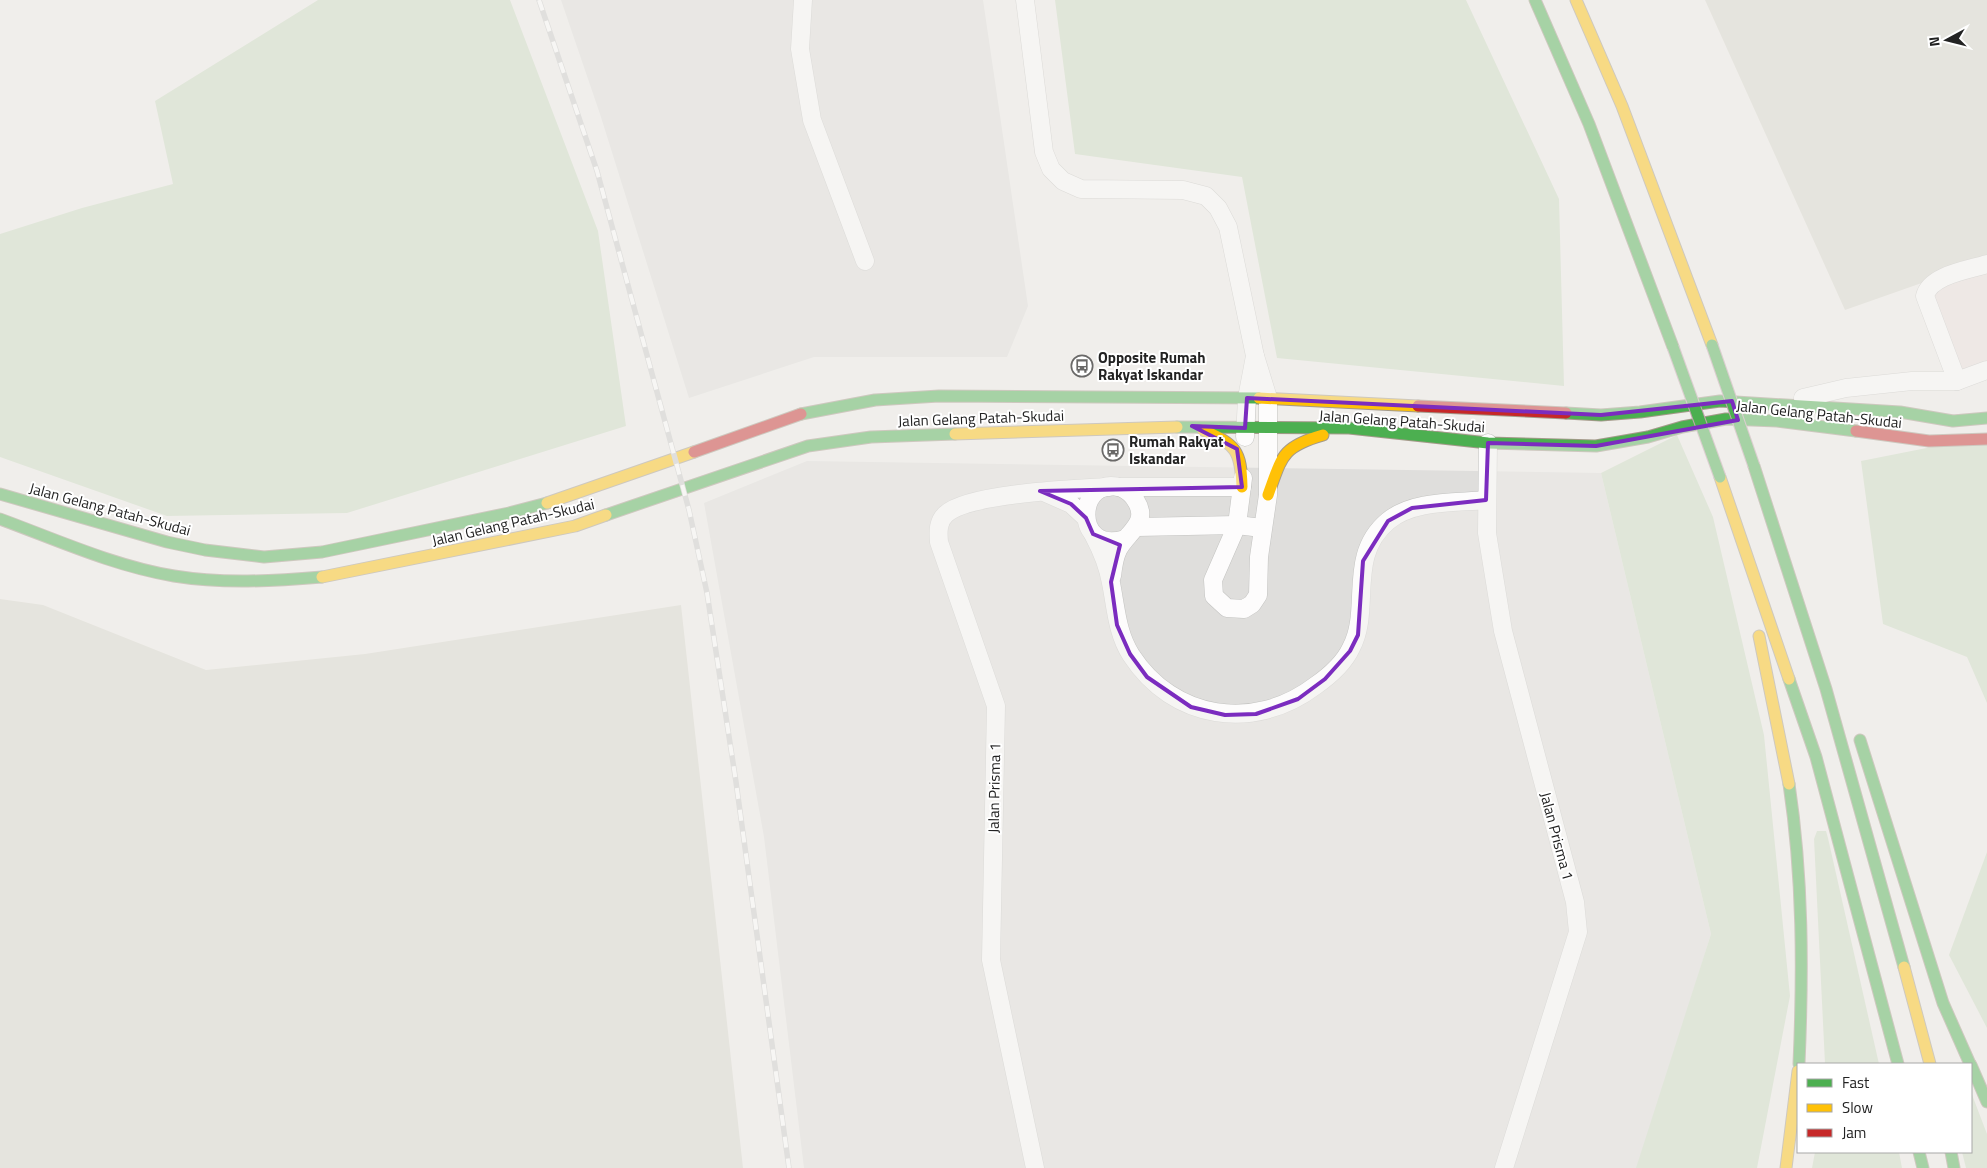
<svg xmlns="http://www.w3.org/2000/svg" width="1987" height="1168" viewBox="0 0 1987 1168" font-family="'Titillium Web',sans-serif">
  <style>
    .residential { fill: #dfdedc }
    .commercial { fill: #ebe0de }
    .construction { fill: #d8d7ce }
    .forest { fill: #cddbc4 }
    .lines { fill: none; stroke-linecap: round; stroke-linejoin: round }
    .street-casing { stroke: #c3c3c1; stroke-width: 19 }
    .fast-casing { stroke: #a49a8a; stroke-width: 13 }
    .slow-casing { stroke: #a49a8a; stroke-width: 13 }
    .jam-casing { stroke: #a49a8a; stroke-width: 13 }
    .street { stroke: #fdfcfc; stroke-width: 18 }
    .fast { stroke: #4caf50; stroke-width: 11 }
    .slow { stroke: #ffc107; stroke-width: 11 }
    .jam { stroke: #c62828; stroke-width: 11 }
    .rail-casing { stroke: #ccc; stroke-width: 5.5 }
    .rail { stroke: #fff; stroke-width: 4; stroke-dasharray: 11; stroke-linecap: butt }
    .fast-bridge-casing { stroke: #c1a6ae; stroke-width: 13; stroke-linecap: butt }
    .fast-bridge { stroke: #4caf50; stroke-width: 11 }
    .marked { fill: none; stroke: #7b2cbf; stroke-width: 4; stroke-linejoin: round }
    .labels { text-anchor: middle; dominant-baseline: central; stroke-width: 4; stroke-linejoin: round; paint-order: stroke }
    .poi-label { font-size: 15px; font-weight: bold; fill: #222; stroke: #fff; text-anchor: start }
    .street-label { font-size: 15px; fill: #222; stroke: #fff }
  </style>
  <rect width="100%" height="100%" fill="#f0eeeb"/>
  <g class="residential">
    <polygon points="561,0 983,0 1028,306 1007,357 814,357 689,398 600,114"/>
    <polygon points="807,461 1601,473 1711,934 1638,1168 804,1168 764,837 704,503"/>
  </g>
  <polygon class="commercial" points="1987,269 1987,376 1970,382 1922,307 1934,289"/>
  <g class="construction">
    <polygon points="1705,0 1987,0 1987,260 1845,310"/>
    <polygon points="0,599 43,605 206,670 365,654 681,605 743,1168 0,1168"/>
  </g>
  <g class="forest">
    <polygon points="318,0 510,0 598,231 626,426 347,513 167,516 0,457 0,234 82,208 173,184 155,101"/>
    <polygon points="1055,0 1466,0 1559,199 1564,386 1277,358 1242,177 1075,154"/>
    <polygon points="1677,435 1713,517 1764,735 1790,996 1757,1168 1636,1168 1711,934 1601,473"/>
    <polygon points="1987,436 1987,703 1967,657 1883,624 1861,461"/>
    <polygon points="1817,831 1826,831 1828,838 1879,1064 1825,1064 1814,839"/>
    <polygon points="1987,852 1987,1028 1949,955"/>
    <polygon points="1971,1092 1987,1134 1987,1168 1966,1168 1962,1152 1971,1152"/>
    <polygon points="1815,1152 1899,1152 1902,1168 1812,1168"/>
  </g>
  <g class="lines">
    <g class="street-casing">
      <g id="street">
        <polyline points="803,0 800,49 812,120 865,261"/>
        <polyline points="1025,0 1044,152 1051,169 1063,181 1081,189 1183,190 1206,196 1218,208 1228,227 1255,356 1268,398 1268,495 1259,557 1258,595 1252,604 1244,609 1227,608 1214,596 1213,580 1237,525 1243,478"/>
        <path d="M1957,381L1925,296C1930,275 1968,270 1987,264"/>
        <polyline points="1803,398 1846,388 1912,381 1957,381 1987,370"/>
        <polyline points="1245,437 1247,398 1255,356"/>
        <polyline points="1488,443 1487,533 1503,631 1575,902 1578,932 1504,1168"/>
        <polyline points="1118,487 1242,487"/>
        <polyline points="1046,493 1071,504 1086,518"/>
        <polyline points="1137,527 1237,525 1262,528"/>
        <path d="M1093,534C1101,549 1108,565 1111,583C1116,608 1117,633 1131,655C1173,720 1254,732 1315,686C1328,677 1344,663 1351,648C1372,609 1346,556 1388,521C1413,500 1455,503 1486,500"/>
        <path d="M1112,576C1113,567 1114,558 1118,550C1126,533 1150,523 1136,501C1133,495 1128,491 1122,488C1076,473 1072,556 1125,539"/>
        <path d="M1035,1168L991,960L996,706L939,542C938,531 938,521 946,514C969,493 1076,489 1109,487"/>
      </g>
    </g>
    <g class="fast-casing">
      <g id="fast">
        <polyline points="1535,0 1589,124 1673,347"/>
        <polyline points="1566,413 1601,415 1640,412 1720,401 1900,412 1953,421 1987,418"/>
        <polyline points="801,414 875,400 939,396 1259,398"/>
        <polyline points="1177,427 1349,428 1488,443 1596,446 1648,437 1682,427 1726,419 1777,421 1856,431"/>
        <polyline points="1754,466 1826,689 1904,967"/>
        <polyline points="0,494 167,542 205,550 264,557 322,552 509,513 547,503"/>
        <polyline points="606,515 808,446 871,437 955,434"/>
        <path d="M0,519C57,540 114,566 174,576C223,584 273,581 322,577"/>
        <polyline points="1789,679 1816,757 1898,1064"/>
        <polyline points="1860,740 1943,1003 1970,1064"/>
        <path d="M1789,784C1803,877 1803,971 1799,1064"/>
        <polyline points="1971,1065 1987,1102"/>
        <polyline points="1919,1152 1923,1168"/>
        <polyline points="1951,1152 1954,1168"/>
      </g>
    </g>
    <g class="slow-casing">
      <g id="slow">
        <polyline points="1576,0 1622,106 1712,345"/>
        <polyline points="1259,398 1418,406"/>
        <path d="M1203,430C1236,445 1241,450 1242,487"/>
        <polyline points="955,434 1177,427"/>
        <polyline points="1720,477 1789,679"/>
        <path d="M1268,495C1282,457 1281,447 1323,435"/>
        <polyline points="547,503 694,452"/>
        <polyline points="322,577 575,526 606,515"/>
        <polyline points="1759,636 1789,784"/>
        <polyline points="1904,967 1930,1064"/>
        <polyline points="1786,1168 1798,1071"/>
      </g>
    </g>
    <g class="jam-casing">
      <g id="jam">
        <polyline points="1418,406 1566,413"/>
        <polyline points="1856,431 1929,441 1987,439"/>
        <polyline points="694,452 801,414"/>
      </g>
    </g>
    <use href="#street" class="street"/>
    <use href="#fast" class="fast"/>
    <use href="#slow" class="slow"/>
    <use href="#jam" class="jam"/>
    <g class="rail-casing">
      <polyline id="rail" points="539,0 597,171 689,510 707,593 736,782 789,1168"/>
    </g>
    <use href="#rail" class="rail"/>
    <g class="fast-bridge-casing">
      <g id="fast-bridge">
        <polyline points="1712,345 1754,466"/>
        <polyline points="1673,347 1720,477"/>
      </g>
    </g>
    <use href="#fast-bridge" class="fast-bridge"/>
  </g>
  <path d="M0 0H1987V1168H0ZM1247,398L1601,415L1732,401L1738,420L1596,446L1488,443L1486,500L1412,508L1388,521L1363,561L1358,635L1350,651L1325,679L1298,699L1256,714L1225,715L1191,707L1147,677L1130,654L1117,625L1111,582L1120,545L1093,534L1086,518L1071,504L1040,491L1242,487L1237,449L1192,426L1245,428Z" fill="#f0eeeb" fill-opacity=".55" fill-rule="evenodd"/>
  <path class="marked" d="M1247,398L1601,415L1732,401L1738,420L1596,446L1488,443L1486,500L1412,508L1388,521L1363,561L1358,635L1350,651L1325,679L1298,699L1256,714L1225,715L1191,707L1147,677L1130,654L1117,625L1111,582L1120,545L1093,534L1086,518L1071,504L1040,491L1242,487L1237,449L1192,426L1245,428Z"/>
  <defs>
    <g id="bus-ring" transform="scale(1.125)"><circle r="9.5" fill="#fff" stroke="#6a6968" stroke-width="1.5"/><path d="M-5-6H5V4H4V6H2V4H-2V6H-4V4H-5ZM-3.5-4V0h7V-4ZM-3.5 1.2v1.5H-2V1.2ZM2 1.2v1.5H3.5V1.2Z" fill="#6a6968"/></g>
  </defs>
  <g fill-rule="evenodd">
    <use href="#bus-ring" x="1082" y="366"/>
    <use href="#bus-ring" x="1113" y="450"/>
  </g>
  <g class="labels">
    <g class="poi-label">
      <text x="1098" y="357">Opposite Rumah<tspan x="1098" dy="17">Rakyat Iskandar</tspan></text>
      <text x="1129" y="441">Rumah Rakyat<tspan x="1129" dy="17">Iskandar</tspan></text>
    </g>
    <g class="street-label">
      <text transform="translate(1819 414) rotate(6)">Jalan Gelang Patah-Skudai</text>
      <text transform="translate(981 418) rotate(-2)">Jalan Gelang Patah-Skudai</text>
      <text transform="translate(1402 421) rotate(4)">Jalan Gelang Patah-Skudai</text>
      <text transform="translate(110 509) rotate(15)">Jalan Gelang Patah-Skudai</text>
      <text transform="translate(513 522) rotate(-13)">Jalan Gelang Patah-Skudai</text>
      <text transform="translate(994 788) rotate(-89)">Jalan Prisma 1</text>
      <text transform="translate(1557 836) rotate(75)">Jalan Prisma 1</text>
    </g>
  </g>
  <rect x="1797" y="1063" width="175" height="90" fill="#ffffff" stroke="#a7a7a7"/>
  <rect x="1807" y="1079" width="25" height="8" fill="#4caf50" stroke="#a7a7a7"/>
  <text x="1842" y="1088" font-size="15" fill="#222222">Fast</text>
  <rect x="1807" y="1104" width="25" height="8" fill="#ffc107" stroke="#a7a7a7"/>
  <text x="1842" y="1113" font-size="15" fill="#222222">Slow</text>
  <rect x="1807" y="1129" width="25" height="8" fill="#c62828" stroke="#a7a7a7"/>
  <text x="1842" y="1138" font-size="15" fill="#222222">Jam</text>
  <g transform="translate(1947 40) rotate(263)" stroke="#ffffff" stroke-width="4" paint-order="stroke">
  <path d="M0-4L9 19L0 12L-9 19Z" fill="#222222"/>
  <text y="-8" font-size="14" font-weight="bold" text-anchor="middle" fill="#222222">N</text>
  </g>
</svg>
